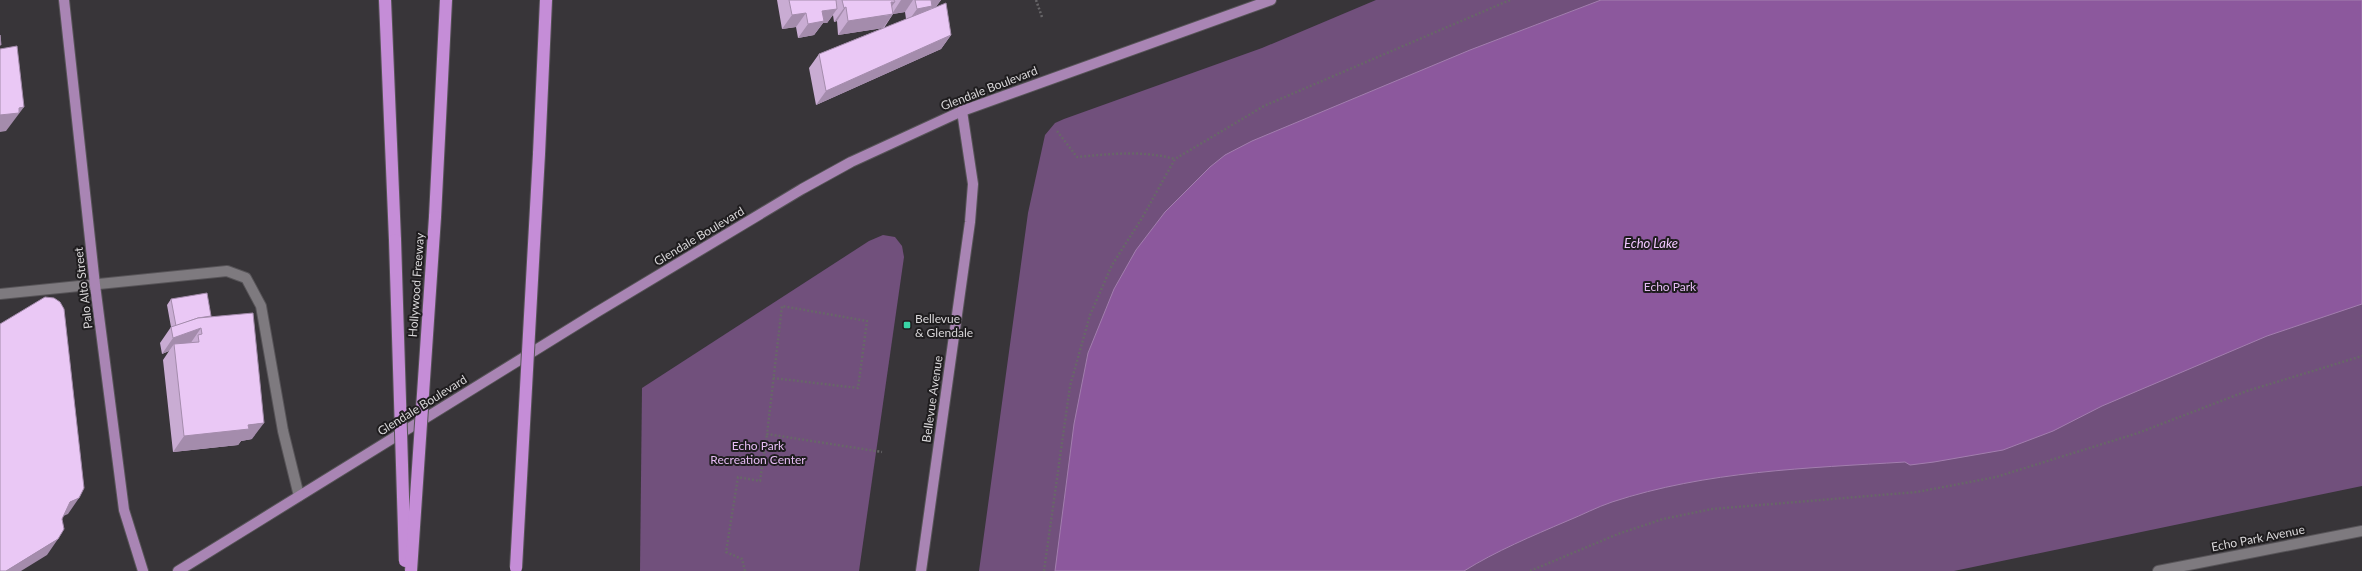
<svg xmlns="http://www.w3.org/2000/svg" width="2362" height="571" viewBox="0 0 2362 571" font-family="Lato,sans-serif">
  <style>
    .green { fill: #71507c }
    .water { fill: #8c589d; stroke: #a37eaf }
    .lines { fill: none; stroke-linecap: round; stroke-linejoin: round }
    .service-casing { stroke: #575458; stroke-width: 12 }
    .tertiary-casing { stroke: #575458; stroke-width: 12 }
    .primary-casing { stroke: #575458; stroke-width: 12 }
    .motorway-casing { stroke: #575458; stroke-width: 14 }
    .path { stroke: #686669; stroke-width: 2.5; stroke-dasharray: 2 2; stroke-linecap: butt }
    .service { stroke: #7e7a7f; stroke-width: 10 }
    .tertiary { stroke: #7e7a7f; stroke-width: 10 }
    .primary { stroke: #a985b4; stroke-width: 10 }
    .motorway { stroke: #c58dd7; stroke-width: 12 }
    .motorway-bridge-casing { stroke: #575458; stroke-width: 14; stroke-linecap: butt }
    .motorway-bridge { stroke: #c58dd7; stroke-width: 12 }
    .wall { fill: #c9acd3; fill-rule: evenodd }
    .shaded-wall { fill: #a48cac }
    .building { fill: #eac8f5; stroke: #a48cac }
    .poi-dot { fill: #39d4a5; stroke: #1f1d1f; stroke-width: 1.5 }
    .labels { text-anchor: middle; dominant-baseline: central; stroke-width: 4; stroke-linejoin: round; paint-order: stroke }
    .street-label { font-size: 12px; fill: #d8d6d8; stroke: #1f1d1f }
    .park-label { font-size: 12px; fill: #e6bcf4; stroke: #1f1d1f }
    .poi-label { font-size: 12px; fill: #d8d6d8; stroke: #1f1d1f; text-anchor: start }
    .water-label { font-size: 13px; font-style: italic; fill: #f0c5fe; stroke: #1f1d1f }
  </style>
  <rect width="100%" height="100%" fill="#383539"/>
  <g class="green">
    <polygon points="1376,0 2362,0 2362,486 1954,571 979,571 1028,213 1045,135 1055,123 1064,119 1262,48"/>
    <polygon points="883,235 895,237 902,246 904,257 859,571 640,571 642,388 869,241"/>
  </g>
  <path class="water" d="M1601,0H2362V304L2267,336L2102,406L2053,431L2003,450L1934,462L1910,465L1905,462C1808,468 1706,471 1612,502C1597,507 1582,515 1567,521C1532,536 1496,551 1464,571H1055L1074,424L1088,353L1114,289L1136,250L1165,212L1210,167L1225,155L1252,141L1470,50Z"/>
  <g class="lines">
    <g class="service-casing">
      <polyline id="service" points="0,294 227,271 246,278 261,306 283,431 299,496"/>
    </g>
    <g class="tertiary-casing">
      <polyline id="tertiary" points="2158,571 2362,531"/>
    </g>
    <g class="primary-casing">
      <g id="primary">
        <polyline points="64,0 95,285 124,510 143,571"/>
        <polyline points="178,571 597,312 802,189 851,162 962,111 1271,0"/>
        <polyline points="921,571 970,222 973,184 962,111"/>
      </g>
    </g>
    <g class="motorway-casing">
      <g id="motorway">
        <polyline points="385,0 395,240"/>
        <polyline points="539,154 546,0"/>
        <polyline points="435,217 446,0"/>
      </g>
    </g>
    <g class="path">
      <polyline points="1036,0 1042,17"/>
      <path d="M1057,131L1077,157C1110,154 1142,150 1175,159"/>
      <polyline points="773,378 858,388 867,321 782,306 767,434 882,452"/>
      <polyline points="745,571 742,559 726,552 738,477 760,481 767,434"/>
      <polyline points="1044,571 1070,386 1090,315 1112,265 1142,218 1175,159 1264,106 1510,0"/>
      <polyline points="1530,571 1618,534 1663,519 1712,509 1917,492 1996,477 2138,433 2247,391 2362,356"/>
    </g>
    <use href="#service" class="service"/>
    <use href="#tertiary" class="tertiary"/>
    <use href="#primary" class="primary"/>
    <use href="#motorway" class="motorway"/>
    <g class="motorway-bridge-casing">
      <g id="motorway-bridge">
        <polyline points="395,240 405,561"/>
        <polyline points="516,568 539,154"/>
        <polyline points="411,571 435,217"/>
      </g>
    </g>
    <use href="#motorway-bridge" class="motorway-bridge"/>
  </g>
  <g class="wall">
    <path d="M777,0H941L935,8L951,35L941,49L816,105L809,68L819,54L883,28L838,35L837,21L834,22L833,15L827,23H823L814,35L798,38L796,27L782,29ZM905,12L906,19L884,28L893,14Z"/>
    <polygon points="171,299 211,316 252,439 241,441 238,445 173,452 163,360 169,351 162,354 160,343 171,327 167,305"/>
  </g>
  <g class="shaded-wall">
    <polygon points="901,0 913,0 905,12 892,14"/>
    <polygon points="928,0 941,0 935,8 931,8 922,20 907,23 917,9"/>
    <polygon points="891,2 895,2 885,16 893,14 883,28 838,35 848,21"/>
    <polygon points="846,7 837,21 834,22 844,8"/>
    <polygon points="837,9 827,23 823,23 814,35 798,38 808,24 822,11"/>
    <polygon points="806,13 796,27 782,29 792,15"/>
    <polygon points="951,35 941,49 816,105 826,91"/>
    <polygon points="24,107 6,131 0,132 0,115 19,108"/>
    <polygon points="201,328 190,344 174,344 169,351 162,354 173,338"/>
    <polygon points="264,423 252,439 241,441 238,445 173,452 184,436 248,425"/>
    <polygon points="79,498 68,514 59,518 70,502"/>
    <polygon points="58,539 47,555 21,571 6,571"/>
  </g>
  <g class="building">
    <polygon points="789,0 836,0 837,9 822,11 824,21 808,24 806,13 792,15"/>
    <polygon points="842,0 894,0 895,2 891,2 893,14 848,21 846,7 844,8"/>
    <polygon points="915,0 931,0 932,6 917,9"/>
    <polygon points="946,3 951,35 826,91 819,54"/>
    <polygon points="0,35 1,45 0,45"/>
    <polygon points="17,46 24,107 19,108 19,113 0,115 0,49"/>
    <polygon points="207,293 211,316 198,318 176,326 171,299"/>
    <polygon points="45,297 54,298 60,302 64,309 84,488 79,498 70,502 62,519 64,529 58,539 6,571 0,571 0,324"/>
    <polygon points="253,313 264,423 248,425 249,429 184,436 174,344 199,342 198,335 202,334 201,328 173,338 171,327 198,318"/>
  </g>
  <rect class="poi-dot" x="903" y="321" width="8" height="8" rx="2"/>
  <g class="labels">
    <g class="street-label">
      <text transform="translate(989 88) rotate(-21)">Glendale Boulevard</text>
      <text transform="translate(699 236) rotate(-31)">Glendale Boulevard</text>
      <text transform="translate(416 285) rotate(-86)">Hollywood Freeway</text>
      <text transform="translate(83 288) rotate(-97)">Palo Alto Street</text>
      <text transform="translate(932 399) rotate(-82)">Bellevue Avenue</text>
      <text transform="translate(422 405) rotate(-32)">Glendale Boulevard</text>
      <text transform="translate(2258 538) rotate(-11)">Echo Park Avenue</text>
    </g>
    <g class="park-label">
      <text x="1670" y="286">Echo Park</text>
      <text x="758" y="445">Echo Park<tspan x="758" dy="14">Recreation Center</tspan></text>
    </g>
    <g class="poi-label">
      <text x="915" y="318">Bellevue<tspan x="915" dy="14">&amp; Glendale</tspan></text>
    </g>
    <g class="water-label">
      <text x="1651" y="243">Echo Lake</text>
    </g>
  </g>
</svg>
